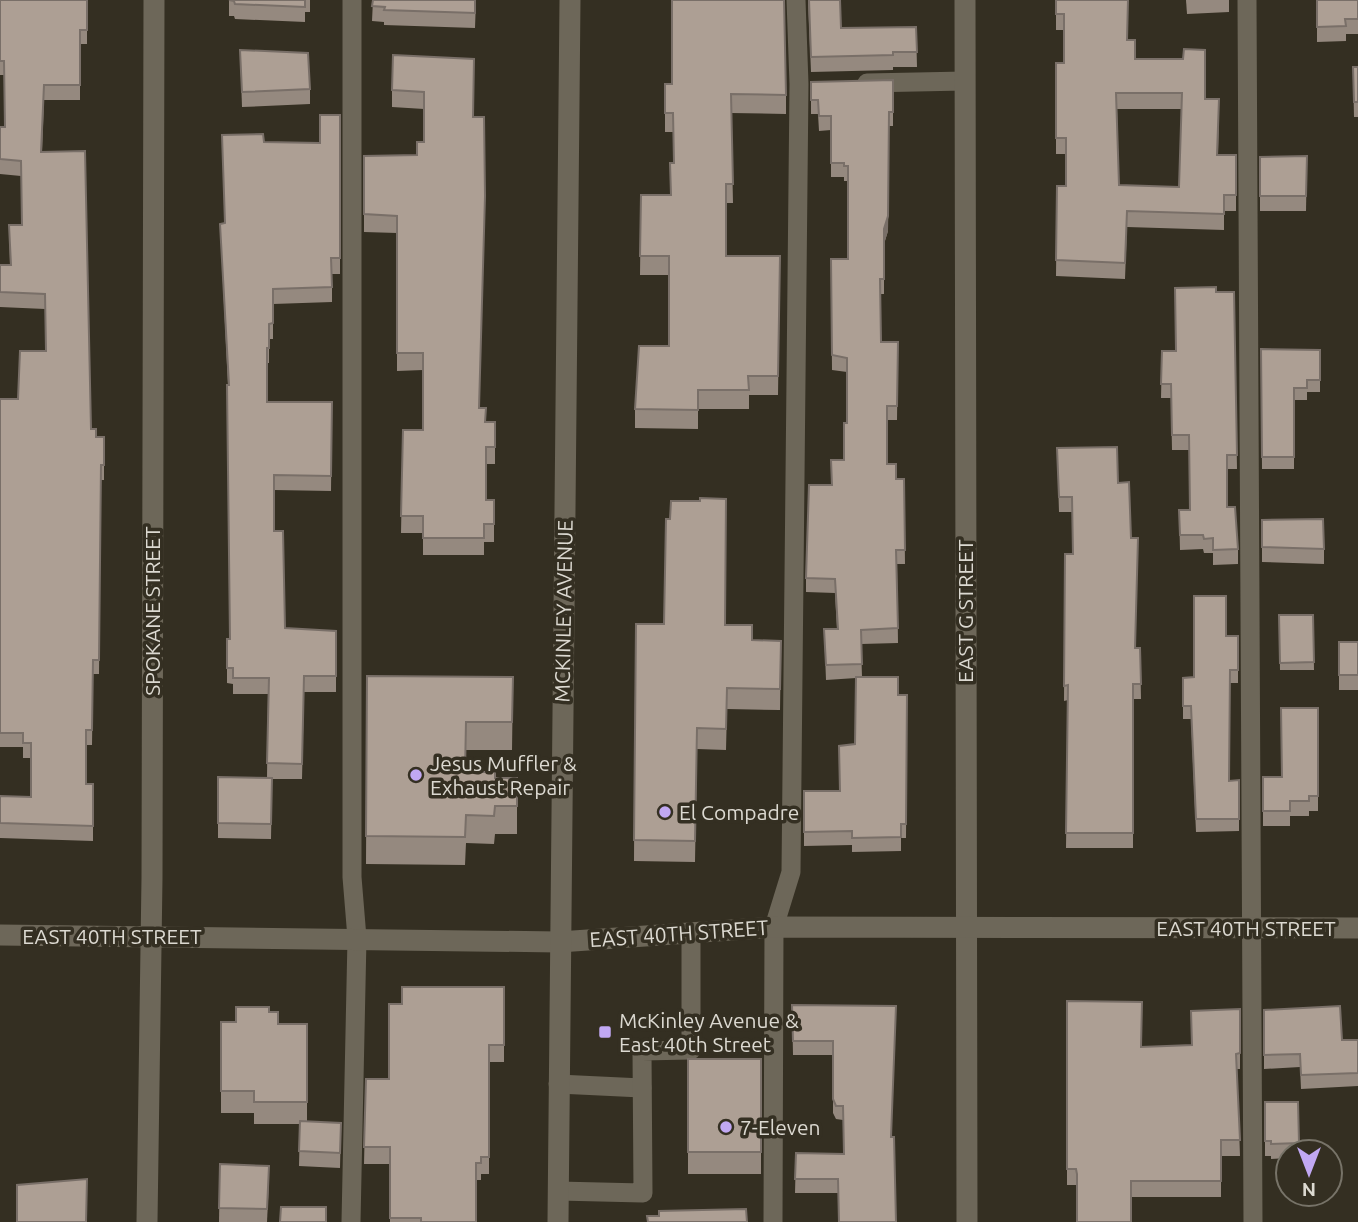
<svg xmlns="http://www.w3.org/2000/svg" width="1358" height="1222" viewBox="0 0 1358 1222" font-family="Ubuntu,sans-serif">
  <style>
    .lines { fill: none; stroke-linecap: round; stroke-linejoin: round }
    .lane { stroke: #6d6759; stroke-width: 19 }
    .street { stroke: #6d6759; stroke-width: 21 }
    .secondary { stroke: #6d6759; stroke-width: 21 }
    .wall { fill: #95897f; fill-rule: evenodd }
    .shaded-wall { fill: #796f68 }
    .building { fill: #ad9f94; stroke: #796f68; stroke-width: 2; fill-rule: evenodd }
    .poi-dot { fill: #c1a8f3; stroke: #342f22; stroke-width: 2.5 }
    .labels { text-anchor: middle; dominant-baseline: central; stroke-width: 7; stroke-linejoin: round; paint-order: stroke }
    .street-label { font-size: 21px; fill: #dcd9d1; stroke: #342f22 }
    .poi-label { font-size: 21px; fill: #dcd9d1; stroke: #342f22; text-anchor: start }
  </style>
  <rect width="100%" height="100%" fill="#342f22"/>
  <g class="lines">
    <g class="lane">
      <polyline points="1247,0 1253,1222"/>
      <polyline points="867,83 965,81"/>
      <polyline points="558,1084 642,1088"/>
      <polyline points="558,1191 643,1193 642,1051 691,1050 691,933"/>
      <polyline points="351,1222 357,938 352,877 352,0"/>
      <polyline points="773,1222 774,927 791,872 799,84 796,0"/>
    </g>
    <g class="street">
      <polyline points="965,0 967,1222"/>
      <polyline points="0,935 559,942 774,927 1358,928"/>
      <polyline points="147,1222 152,878 154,0"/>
    </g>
    <polyline class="secondary" points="558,1222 570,0"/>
  </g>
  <g class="wall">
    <polygon points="0,0 87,0 87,44 80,44 80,100 44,100 42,152 91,429 96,437 104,437 104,480 101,480 99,674 93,674 92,745 86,745 86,784 93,784 93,841 0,838 0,796 31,797 31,758 23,758 23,747 0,747 0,399 18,399 45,351 45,309 0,307 0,265 10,265 9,225 22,225 21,176 0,174 0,127 5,127 4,75 0,75"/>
    <polygon points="229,0 310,0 310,12 305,12 305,22 235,19 234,16 229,16"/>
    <polygon points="373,0 476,0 475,28 384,25 384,22 372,21"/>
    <polygon points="808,0 840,0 841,28 916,27 917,67 893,67 893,70 811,72"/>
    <path d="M1056,0L1127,40L1135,59L1205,99L1219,115L1218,155H1236V211H1224V230L1127,227L1125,279L1056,276L1057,186H1066V154H1056V63H1064V30H1056ZM1117,109H1182L1179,187L1119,185Z"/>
    <polygon points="1186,0 1229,0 1229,12 1187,14"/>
    <polygon points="1317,0 1358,0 1358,34 1346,34 1346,41 1317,42"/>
    <polygon points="240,50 310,89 310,104 242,107"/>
    <polygon points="1353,67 1358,67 1358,117 1354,117"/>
    <polygon points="474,76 473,117 480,408 486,422 495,422 495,464 486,464 486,500 494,500 494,542 484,542 484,555 423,555 423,533 401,533 403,430 423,430 423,370 397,371 397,233 364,232 364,156 417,155 424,142 424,109 392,107 392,90"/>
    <polygon points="893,80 893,126 889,126 888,231 884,244 884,294 880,294 881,342 898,342 897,420 887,420 887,464 896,479 904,479 905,564 897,564 898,643 861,644 862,677 898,695 907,695 906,838 901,838 901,851 852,852 852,845 804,846 804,791 840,791 855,744 856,678 826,680 824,629 837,629 835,593 806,592 806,578 831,485 844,460 847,423 847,372 832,370 831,259 848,259 848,181 844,181 844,177 831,177 831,130 819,131 818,114 811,114 811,82"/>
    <polygon points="665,84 786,95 786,114 731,113 733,203 726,203 726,256 780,256 778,395 749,395 749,409 698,409 698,429 635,428 635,409 669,346 669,275 640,275 641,195 671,195 673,163 673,132 665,132"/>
    <polygon points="340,115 340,274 332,274 332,302 273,304 273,339 269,339 269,363 267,363 267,402 332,402 331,491 274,490 274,531 285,628 336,631 336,692 304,692 302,779 272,779 271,839 218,838 218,777 267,778 268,694 233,694 233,684 227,683 227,639 230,639 228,385 220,224 224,223 264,142 320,143"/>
    <polygon points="1307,156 1306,211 1260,211 1260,157"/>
    <polygon points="1216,292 1234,292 1237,469 1227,469 1227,507 1238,549 1238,564 1213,565 1213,553 1204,553 1203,549 1180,550 1179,510 1190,510 1189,450 1172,450 1171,398 1161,398 1162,351 1176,351"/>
    <polygon points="1261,349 1320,350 1320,392 1307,392 1307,400 1294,400 1294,469 1262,469"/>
    <polygon points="1057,448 1118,483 1130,534 1136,648 1140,648 1141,699 1133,699 1133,848 1066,848 1068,700 1064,701 1065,554 1073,554 1072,512 1059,512"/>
    <polygon points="1262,520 1324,549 1324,564 1262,562"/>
    <polygon points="1279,615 1313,615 1314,670 1280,670"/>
    <polygon points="725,625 752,640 781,641 780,710 727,709 726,750 697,749 695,862 634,861 635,687"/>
    <polygon points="1226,636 1238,636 1238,683 1230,683 1229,781 1239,780 1239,831 1196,832 1191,719 1183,719 1183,690 1194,677"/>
    <rect x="1339" y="642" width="19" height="48"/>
    <polygon points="367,676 513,677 512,750 466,750 466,772 495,778 517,778 517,834 495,834 494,844 466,843 465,865 366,864"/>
    <polygon points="1318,708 1318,811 1309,811 1309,816 1290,816 1290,826 1263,826 1263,777 1282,777"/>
    <polygon points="504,987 504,1062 489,1062 489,1174 481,1174 481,1180 476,1180 476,1222 390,1222 390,1164 364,1164 366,1079 389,1079 402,1004"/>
    <polygon points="1067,1001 1141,1047 1191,1045 1240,1009 1240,1069 1237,1069 1240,1156 1221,1156 1221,1197 1131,1197 1077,1189 1076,1185 1067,1185"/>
    <polygon points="792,1005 896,1006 838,1193 795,1193 796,1153 844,1154 843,1120 836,1119 833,1113 833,1055 793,1055"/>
    <polygon points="1264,1010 1342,1040 1358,1040 1358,1086 1301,1089 1300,1067 1264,1069"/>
    <polygon points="269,1012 278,1024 307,1024 307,1121 341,1123 340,1168 299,1166 300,1124 254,1124 254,1113 221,1113 221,1022 236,1022"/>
    <rect x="688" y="1059" width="73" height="115"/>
    <polygon points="1265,1102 1298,1102 1299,1152 1288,1152 1288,1158 1271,1159 1271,1156 1265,1156"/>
    <polygon points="220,1164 269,1181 267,1222 219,1222"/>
  </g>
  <polygon class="shaded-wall" points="889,126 888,231 884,244 884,229"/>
  <g class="building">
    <polygon points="0,0 87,0 87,30 80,30 80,85 44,85 41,152 85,151 91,429 96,429 96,437 104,437 104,465 101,465 99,660 93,660 92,730 86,730 86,784 93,784 93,826 0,823 0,796 31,797 31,743 23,743 23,733 0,733 0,399 18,399 20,351 46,351 45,294 0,292 0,265 11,265 9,225 22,225 21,161 0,159 0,127 5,127 4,61 0,61"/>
    <polygon points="229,0 305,0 305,7 235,4 234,1"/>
    <polygon points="373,0 475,0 475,13 384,10 385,7 372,6"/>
    <polygon points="672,0 784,0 786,95 731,94 733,184 726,184 726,256 780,256 778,376 748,376 749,390 698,390 698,410 635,409 639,346 669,346 669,256 640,256 641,195 671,195 670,163 674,163 673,113 665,113 665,84 672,84"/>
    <polygon points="809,0 840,0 841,28 916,27 917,52 893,52 893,55 811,57"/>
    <path d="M1056,0H1128L1127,40H1135V59H1183L1184,49L1205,50V99H1219L1217,155H1236V195H1224V214L1127,211L1125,263L1056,260L1057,186H1066V138H1056V63H1064V14H1056ZM1116,93H1182L1179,187L1119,185Z"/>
    <polygon points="1317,0 1358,0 1358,19 1345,19 1346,26 1317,27"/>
    <polygon points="240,50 308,53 310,89 242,92"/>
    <polygon points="393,55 474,59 473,117 484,117 485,196 479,408 486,408 485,422 495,422 495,447 486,447 486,500 494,500 494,524 484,524 484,538 423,538 423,516 401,516 403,430 423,430 423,353 397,353 397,216 364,214 364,156 417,155 417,142 424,142 424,92 392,90"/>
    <polygon points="1353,67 1358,67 1358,102 1354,102"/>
    <polygon points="893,80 893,112 889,112 888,216 884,229 884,279 880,279 881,342 898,342 897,406 887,406 887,464 896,464 896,479 904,479 905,550 896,550 898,628 861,630 862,664 826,665 824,629 838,629 835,579 806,578 809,485 832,485 831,460 844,460 844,423 847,423 847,358 832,355 831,259 848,259 848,166 844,166 844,163 831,163 831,116 819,116 818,100 811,100 811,82"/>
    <polygon points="320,115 340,115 340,258 331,258 332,287 273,289 273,323 269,324 269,348 267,348 267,402 332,402 331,476 274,475 274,531 283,531 285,628 336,631 336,676 304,676 302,764 267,763 269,678 233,678 233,668 227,668 227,639 230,639 227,385 229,385 220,224 225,223 222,135 263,134 264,142 320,143"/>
    <polygon points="1307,156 1306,196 1260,196 1260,157"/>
    <polygon points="1216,287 1216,292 1234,292 1237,455 1227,455 1227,507 1235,507 1238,549 1213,550 1213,538 1204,539 1203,535 1180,535 1179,510 1190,510 1189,435 1172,435 1171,384 1161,384 1162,351 1176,351 1175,288"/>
    <polygon points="1261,349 1320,350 1320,380 1307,380 1307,388 1294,388 1294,457 1262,457"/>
    <polygon points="1117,447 1118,483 1129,482 1131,538 1138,538 1135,648 1140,648 1141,684 1133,684 1133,833 1066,833 1068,685 1064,686 1065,554 1073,554 1072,497 1059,497 1057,448"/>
    <polygon points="700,498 726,499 725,625 752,625 752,640 781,641 780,689 727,688 726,729 697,728 695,841 634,840 636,624 664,624 666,519 670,519 671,501 700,501"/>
    <polygon points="1323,519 1324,549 1262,547 1262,520"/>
    <polygon points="1194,596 1226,596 1226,636 1238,636 1238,670 1230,670 1229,781 1239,780 1239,819 1196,819 1191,706 1183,706 1183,678 1194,677"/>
    <polygon points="1279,615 1313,615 1314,662 1280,663"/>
    <rect x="1339" y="642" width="19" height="33"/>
    <polygon points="367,676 513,677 512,722 466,722 465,772 495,772 495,778 517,778 517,806 495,806 494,816 466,815 465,837 366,836"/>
    <polygon points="856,677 898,677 898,695 907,695 906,824 901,824 901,837 852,838 852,831 804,832 804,791 840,791 839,746 855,744"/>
    <polygon points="1281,708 1318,708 1318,796 1309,796 1309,801 1290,801 1290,811 1263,811 1263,777 1282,777"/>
    <polygon points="218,777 272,778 271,824 218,823"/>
    <polygon points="402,987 504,987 504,1045 489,1045 489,1157 481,1157 481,1163 476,1163 476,1222 421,1222 421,1218 390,1218 390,1147 364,1147 366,1079 389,1079 389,1004 402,1004"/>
    <polygon points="1067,1001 1142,1002 1141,1047 1192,1045 1191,1011 1240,1009 1240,1053 1236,1054 1240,1140 1221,1140 1221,1181 1131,1181 1131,1222 1077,1222 1077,1174 1076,1169 1067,1169"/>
    <polygon points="792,1005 896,1006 891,1137 894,1137 896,1222 839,1222 838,1179 795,1179 796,1153 844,1154 843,1106 836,1106 833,1099 833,1041 793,1041"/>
    <polygon points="1340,1006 1342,1040 1358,1040 1358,1073 1301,1075 1300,1054 1264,1055 1264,1010"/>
    <polygon points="236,1007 269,1007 269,1012 278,1012 278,1024 307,1024 307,1102 254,1102 254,1091 221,1091 221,1022 236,1022"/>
    <rect x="688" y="1059" width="73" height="93"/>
    <polygon points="1265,1102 1298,1102 1299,1143 1271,1144 1271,1141 1265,1141"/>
    <polygon points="300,1121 341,1123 340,1153 299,1151"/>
    <polygon points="220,1164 269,1166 267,1209 219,1208"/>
    <polygon points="87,1179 86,1222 17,1222 17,1185"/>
    <polygon points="281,1207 326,1207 326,1222 280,1222"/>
    <polygon points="746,1209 747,1222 648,1222 647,1216 659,1216 659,1211"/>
  </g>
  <g class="poi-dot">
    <circle cx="416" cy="775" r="7"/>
    <circle cx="665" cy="812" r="7"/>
    <rect x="598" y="1025" width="14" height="14" rx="3.5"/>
    <circle cx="726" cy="1127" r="7"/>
  </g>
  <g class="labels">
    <g class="street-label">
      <text transform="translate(152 611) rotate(-90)">SPOKANE STREET</text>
      <text transform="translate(563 611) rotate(-89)">MCKINLEY AVENUE</text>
      <text transform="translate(965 611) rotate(-90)">EAST G STREET</text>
      <text x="1246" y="928">EAST 40TH STREET</text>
      <text transform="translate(679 933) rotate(-4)">EAST 40TH STREET</text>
      <text x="112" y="936">EAST 40TH STREET</text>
    </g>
    <g class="poi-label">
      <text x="430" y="763">Jesus Muffler &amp;<tspan x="430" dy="24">Exhaust Repair</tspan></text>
      <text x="679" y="812">El Compadre</text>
      <text x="619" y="1020">McKinley Avenue &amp;<tspan x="619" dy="24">East 40th Street</tspan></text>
      <text x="740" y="1127">7-Eleven</text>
    </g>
  </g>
  <g transform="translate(1309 1173) rotate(180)"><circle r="33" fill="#342f22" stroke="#777368" stroke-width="2"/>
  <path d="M0-5L12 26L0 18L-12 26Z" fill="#c1a8f3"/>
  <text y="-10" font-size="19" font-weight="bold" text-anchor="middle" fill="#dcd9d1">N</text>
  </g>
</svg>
